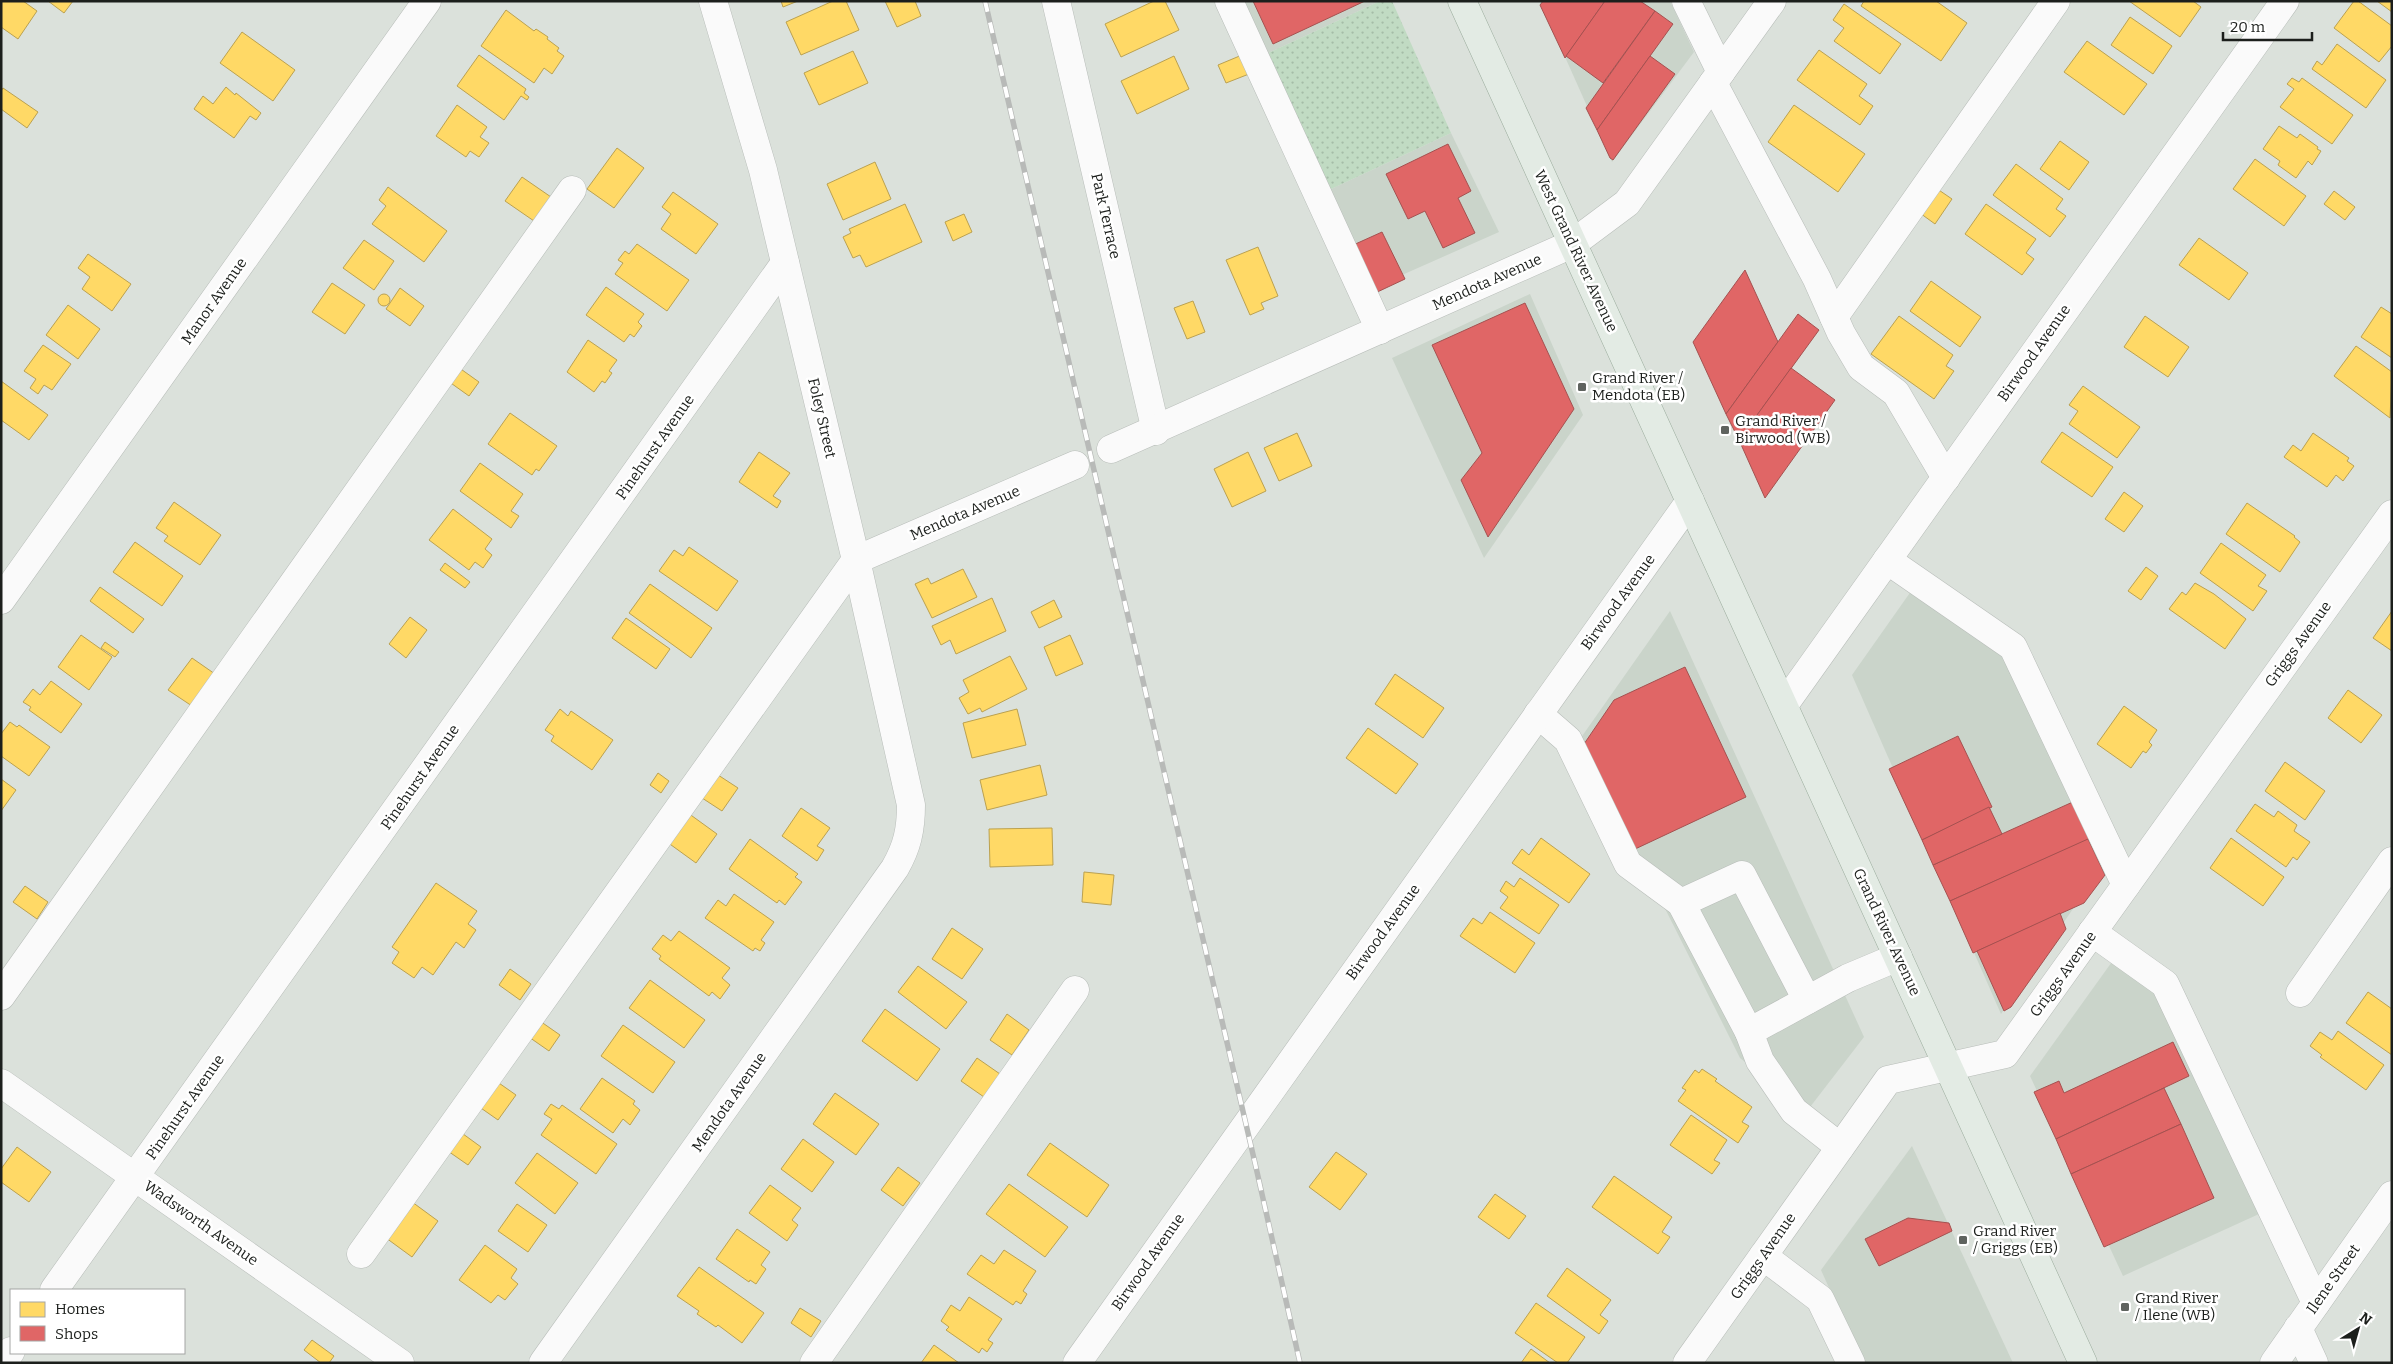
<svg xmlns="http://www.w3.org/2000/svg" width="2393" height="1364" viewBox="0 0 2393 1364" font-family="Bitter,serif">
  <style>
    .built { fill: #cad4ca }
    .grass { fill: url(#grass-dots) }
    .homes { fill: #ffd966; stroke: #bba150 }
    .shops { fill: #e06666; stroke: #a55150 }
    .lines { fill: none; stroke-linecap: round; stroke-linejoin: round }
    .minor-casing { stroke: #b8bdb9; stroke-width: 29 }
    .major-casing { stroke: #9bac9d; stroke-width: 29 }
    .minor { stroke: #fafafa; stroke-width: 28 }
    .major { stroke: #e3ebe4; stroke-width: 28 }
    .rail-casing { stroke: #b8bab8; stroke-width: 5.5 }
    .rail { stroke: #fff; stroke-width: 4; stroke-dasharray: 11; stroke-linecap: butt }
    .poi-dot { fill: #5f635f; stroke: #fff; stroke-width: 2 }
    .labels { text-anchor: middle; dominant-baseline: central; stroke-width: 5; stroke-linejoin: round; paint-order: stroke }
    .street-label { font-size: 15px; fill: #1c1f1c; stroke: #fff }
    .poi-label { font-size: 15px; fill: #1c1f1c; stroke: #fff; text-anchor: start }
  </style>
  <defs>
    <pattern id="grass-dots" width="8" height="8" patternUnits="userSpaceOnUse" patternTransform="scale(1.25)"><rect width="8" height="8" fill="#c1dbc3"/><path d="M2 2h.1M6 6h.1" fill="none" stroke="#a5bca7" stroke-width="1.8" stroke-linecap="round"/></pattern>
  </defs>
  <rect width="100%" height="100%" fill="#dbe1db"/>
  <g class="built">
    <polygon points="1242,1 1380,1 1266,54"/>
    <polygon points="1540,1 1670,1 1694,52 1612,162"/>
    <polygon points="1451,133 1499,232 1375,287 1329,190"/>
    <polygon points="1530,294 1583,415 1484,558 1392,358"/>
    <polygon points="1914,587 2002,647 2105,862 2001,1014 1852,675"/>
    <polygon points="1670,611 1864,1037 1807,1111 1740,1058 1580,739"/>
    <polygon points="2114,959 2155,988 2259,1214 2123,1276 2030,1076"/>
    <polygon points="1912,1146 2013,1363 1863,1363 1821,1270"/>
  </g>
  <polygon class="grass" points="1380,1 1392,1 1451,133 1329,190 1266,54"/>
  <g class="homes">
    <polygon points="1,1 23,1 37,11 18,39 1,27"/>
    <polygon points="48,1 73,1 64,13"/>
    <polygon points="781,1 798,1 783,7"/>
    <polygon points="833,1 846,1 859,30 801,55 786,22"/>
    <polygon points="885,1 915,1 921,16 897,27"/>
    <polygon points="1154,1 1165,1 1179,30 1121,57 1105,24"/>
    <polygon points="1864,1 1936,1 1967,23 1941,61 1861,6"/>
    <polygon points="2129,1 2193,1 2201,7 2180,37"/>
    <polygon points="2354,1 2358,1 2392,26 2392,46 2379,62 2334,28"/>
    <polygon points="2377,1 2392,1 2392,12"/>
    <polygon points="1844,4 1901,44 1880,74 1834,41 1844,28 1833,20"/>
    <polygon points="506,10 534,31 536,29 548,37 547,39 559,48 557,51 564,56 552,74 544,68 534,83 481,46"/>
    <polygon points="2130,17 2172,46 2153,74 2111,45"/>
    <polygon points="242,32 295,70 273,101 220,63"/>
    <polygon points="2087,41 2147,84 2124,115 2064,72"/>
    <polygon points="2337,44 2386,80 2366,108 2312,69 2317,61 2322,65"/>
    <polygon points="1819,50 1867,84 1859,96 1873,106 1860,125 1797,80"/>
    <polygon points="853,51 868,83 819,105 804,73"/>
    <polygon points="479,55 526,89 524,93 529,97 527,100 521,96 504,120 457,86"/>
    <polygon points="1242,55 1249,74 1226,83 1218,65"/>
    <polygon points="1174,56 1189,89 1137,114 1121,81"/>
    <polygon points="2292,78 2299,82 2302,78 2353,115 2332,144 2280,107 2294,89 2287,84"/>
    <polygon points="226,87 235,95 236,93 261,113 256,120 250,116 234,138 194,109 203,96 213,104"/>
    <polygon points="3,88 38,112 27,128 1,109 1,91"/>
    <polygon points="457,105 487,127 480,137 489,143 479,157 470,151 466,157 436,136"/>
    <polygon points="1794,105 1865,154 1838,192 1768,142"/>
    <polygon points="2279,126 2297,138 2300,134 2318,147 2317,149 2321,151 2312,165 2308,161 2296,178 2278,165 2280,161 2263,149"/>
    <polygon points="2060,141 2089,162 2069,190 2040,169"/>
    <polygon points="617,148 644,168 614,208 587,189"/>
    <polygon points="2255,159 2306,196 2284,226 2233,189"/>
    <polygon points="875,162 891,199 843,220 827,184"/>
    <polygon points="2016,164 2063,199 2056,209 2066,216 2050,237 1993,195"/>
    <polygon points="522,177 551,197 534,221 505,201"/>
    <polygon points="1930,184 1952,199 1935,224 1913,208"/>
    <polygon points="388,187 447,231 424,262 372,224 386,206 379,200"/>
    <polygon points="2334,191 2355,207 2345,220 2324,204"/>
    <polygon points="673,192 718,224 696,254 661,229 671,214 662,207"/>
    <polygon points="905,204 922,242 866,267 860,255 853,258 843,237 851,233 849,229"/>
    <polygon points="1986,204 2036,239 2026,253 2034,259 2022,275 1965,234"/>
    <polygon points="964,214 972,232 953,241 945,222"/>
    <polygon points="2199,238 2248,273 2229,300 2179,265"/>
    <polygon points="364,240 394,261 374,290 343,268"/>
    <polygon points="637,244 689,280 667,311 615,274 623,263 618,260 625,251 629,254"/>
    <polygon points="1258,247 1278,296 1261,303 1264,309 1250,315 1226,260"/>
    <polygon points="88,254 131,284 112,311 82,289 90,277 78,268"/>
    <polygon points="1931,281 1981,317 1960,347 1910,311"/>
    <polygon points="332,283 365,305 345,334 312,312"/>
    <polygon points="606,287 644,314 638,322 642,326 634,337 630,334 624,342 586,315"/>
    <polygon points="400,288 424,306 410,326 386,309"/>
    <circle cx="384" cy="300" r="6"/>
    <polygon points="1193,301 1205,332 1187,339 1174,308"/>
    <polygon points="68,305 100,329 78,359 46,335"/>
    <polygon points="2381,307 2392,314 2392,358 2361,337"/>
    <polygon points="1899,316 1953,355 1946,366 1954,371 1934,399 1871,354"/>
    <polygon points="2145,316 2189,347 2168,377 2124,347"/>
    <polygon points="588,340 617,360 609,371 612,373 605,383 602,381 594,392 567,372"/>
    <polygon points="43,345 71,364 52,390 44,385 38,394 30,388 36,379 24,371"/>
    <polygon points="2356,346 2392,372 2390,418 2334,376"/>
    <polygon points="458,367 479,382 469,396 448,381"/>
    <polygon points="1,381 48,415 29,440 1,420"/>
    <polygon points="2083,386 2140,427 2117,458 2069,424 2078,411 2069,405"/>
    <polygon points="510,413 557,446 539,471 536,469 532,475 488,444"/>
    <polygon points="2062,432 2113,467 2092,497 2041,462"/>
    <polygon points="1297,433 1312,466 1279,481 1264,448"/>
    <polygon points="2313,433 2349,458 2347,461 2354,466 2343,481 2336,475 2327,487 2284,457 2293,445 2301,451"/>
    <polygon points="759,452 790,473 773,496 781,501 777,508 739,482"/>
    <polygon points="1248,452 1266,491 1232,507 1214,469"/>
    <polygon points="480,463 523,494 511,511 519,516 511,528 460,491"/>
    <polygon points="2124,492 2143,506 2124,532 2105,519"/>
    <polygon points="174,502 221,535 200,565 164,541 168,536 156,528"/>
    <polygon points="2247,503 2295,536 2294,537 2300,542 2280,572 2226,534"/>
    <polygon points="453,509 492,539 485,549 492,555 483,568 475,562 469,570 429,540"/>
    <polygon points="135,542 183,576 162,606 113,572"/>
    <polygon points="2221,543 2266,575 2258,586 2267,591 2253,611 2200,573"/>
    <polygon points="689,547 738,581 717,611 659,571 674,550 683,556"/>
    <polygon points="445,563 470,582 465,588 440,570"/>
    <polygon points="2146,567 2158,576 2141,600 2128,591"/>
    <polygon points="963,569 977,597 932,618 915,584 928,578 931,584"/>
    <polygon points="2195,583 2214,594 2246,619 2225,649 2169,609 2182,592 2186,595"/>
    <polygon points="650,584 712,628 691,658 629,613"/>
    <polygon points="100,587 144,619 133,633 90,601"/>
    <polygon points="992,598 1006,631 956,654 950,640 941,645 932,626"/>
    <polygon points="1054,600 1062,617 1039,628 1031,612"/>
    <polygon points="2392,611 2392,651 2373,638"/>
    <polygon points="410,617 427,630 406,658 389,644"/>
    <polygon points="626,618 670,649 656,669 612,638"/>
    <polygon points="81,635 112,657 89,690 58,667"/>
    <polygon points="1070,635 1083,664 1056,676 1044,647"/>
    <polygon points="105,642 119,652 115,657 101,648"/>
    <polygon points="1010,656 1027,689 982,712 980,708 968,714 959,698 969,692 963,680"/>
    <polygon points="192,658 215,674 192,706 168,690"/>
    <polygon points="1395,674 1444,708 1423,738 1375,704"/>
    <polygon points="51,681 82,704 61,733 29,710 31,707 23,702 33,689 40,695"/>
    <polygon points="2348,690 2382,715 2361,743 2328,718"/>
    <polygon points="2124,706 2157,730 2149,742 2152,745 2146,753 2143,751 2131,768 2097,744"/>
    <polygon points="560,709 568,716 571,711 613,740 592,770 551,741 554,736 545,730"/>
    <polygon points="1017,709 1026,745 972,758 963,723"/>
    <polygon points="10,722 17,727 19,725 50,747 29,776 1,756 1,734"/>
    <polygon points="1368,728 1418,764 1396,794 1346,758"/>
    <polygon points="2285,762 2325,791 2305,820 2265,791"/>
    <polygon points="1040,765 1047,795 987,810 980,780"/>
    <polygon points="658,773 669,781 661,793 650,785"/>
    <polygon points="715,773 738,788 722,811 699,796"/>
    <polygon points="1,779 16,790 1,811"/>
    <polygon points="2255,804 2274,817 2278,811 2297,825 2294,831 2310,842 2297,860 2293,857 2286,867 2236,831"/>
    <polygon points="801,808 830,828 817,846 824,850 817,861 782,836"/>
    <polygon points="688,813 717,834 696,863 667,842"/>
    <polygon points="1052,828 1053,865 990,867 989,829"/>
    <polygon points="1541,838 1590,874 1569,903 1512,863 1522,849 1529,855"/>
    <polygon points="2231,838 2284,877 2263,906 2210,868"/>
    <polygon points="750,839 798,874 795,877 802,882 785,905 779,900 777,903 729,869"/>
    <polygon points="1084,872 1114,875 1111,905 1082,902"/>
    <polygon points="1520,878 1559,905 1539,934 1500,908 1508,897 1500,891 1506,881 1514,887"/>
    <polygon points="436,883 477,911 468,924 476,930 464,948 456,942 433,975 422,967 414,978 392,963 399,952 392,947"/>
    <polygon points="25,886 48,902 37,919 13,902"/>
    <polygon points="734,894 774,922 761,940 765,943 760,951 755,948 753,951 705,918 718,900 726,906"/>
    <polygon points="1490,912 1535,943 1515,973 1460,936 1473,918 1482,924"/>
    <polygon points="952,928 983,949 962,979 932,959"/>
    <polygon points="679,931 730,968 722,978 730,985 720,999 712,992 709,996 659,959 661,956 652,949 663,935 671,941"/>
    <polygon points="918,966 967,1002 946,1029 898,992"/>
    <polygon points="510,969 531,984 520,1000 499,985"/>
    <polygon points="650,980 705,1020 684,1048 629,1008"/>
    <polygon points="2368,992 2392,1009 2392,1055 2346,1023"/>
    <polygon points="885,1009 940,1049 917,1081 862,1041"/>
    <polygon points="1007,1014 1029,1030 1012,1055 990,1040"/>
    <polygon points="537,1019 560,1035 549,1051 526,1035"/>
    <polygon points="623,1025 675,1062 653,1093 601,1056"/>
    <polygon points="2338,1031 2384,1065 2366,1090 2320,1057 2322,1055 2310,1046 2320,1032 2332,1040"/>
    <polygon points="977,1058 1000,1074 984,1097 961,1081"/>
    <polygon points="1702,1069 1717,1079 1715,1081 1752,1107 1742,1122 1749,1126 1738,1143 1678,1101 1686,1090 1682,1088 1695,1070 1699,1073"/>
    <polygon points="602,1078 635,1101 633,1104 640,1110 630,1125 623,1119 613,1133 580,1109"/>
    <polygon points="496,1081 516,1095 498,1120 478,1106"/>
    <polygon points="835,1093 879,1124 856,1155 813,1124"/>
    <polygon points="551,1104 559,1109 562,1105 617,1144 596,1174 541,1135 552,1119 544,1114"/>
    <polygon points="1691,1115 1727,1140 1714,1160 1720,1163 1712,1174 1670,1145"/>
    <polygon points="459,1131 481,1147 468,1165 445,1149"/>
    <polygon points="803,1139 834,1162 812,1192 781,1169"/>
    <polygon points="1050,1143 1109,1185 1087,1217 1027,1175"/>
    <polygon points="17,1147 51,1172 29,1202 1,1182 1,1169"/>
    <polygon points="1336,1152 1367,1174 1340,1210 1309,1187"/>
    <polygon points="537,1153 578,1183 555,1214 515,1183"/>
    <polygon points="898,1167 920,1183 903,1206 881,1190"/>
    <polygon points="1614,1176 1672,1217 1662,1232 1670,1237 1658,1254 1592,1207"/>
    <polygon points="1009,1184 1068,1227 1045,1257 986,1214"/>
    <polygon points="770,1185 801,1208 792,1220 798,1225 787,1241 749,1213"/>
    <polygon points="1495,1194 1526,1216 1509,1239 1478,1217"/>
    <polygon points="408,1199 438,1221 412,1257 382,1235"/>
    <polygon points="517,1204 547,1225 528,1252 498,1231"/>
    <polygon points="737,1229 770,1252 761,1265 766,1269 756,1284 750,1280 749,1282 716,1259"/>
    <polygon points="485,1245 517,1269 511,1278 518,1284 505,1300 498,1295 491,1303 459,1280"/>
    <polygon points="1004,1250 1036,1271 1023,1291 1027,1294 1021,1304 1016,1301 1013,1305 967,1274 981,1255 994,1264"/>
    <polygon points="699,1267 764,1313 742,1343 718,1325 716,1327 697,1314 699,1311 677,1296"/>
    <polygon points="1567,1268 1611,1300 1600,1315 1608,1321 1599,1334 1547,1296"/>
    <polygon points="969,1297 1002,1319 988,1340 993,1343 987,1352 982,1348 979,1353 946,1330 949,1327 941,1321 951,1305 960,1311"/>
    <polygon points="1536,1303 1585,1337 1567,1363 1558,1363 1515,1333"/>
    <polygon points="800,1308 821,1321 811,1337 791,1323"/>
    <polygon points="312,1340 334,1356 329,1363 321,1363 304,1350"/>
    <polygon points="934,1345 959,1363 921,1363"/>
    <polygon points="1531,1349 1550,1363 1521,1363"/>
  </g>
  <g class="shops">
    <polygon points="1253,1 1365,1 1273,44"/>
    <polygon points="1543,1 1605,1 1565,58 1540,5"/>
    <polygon points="1605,1 1640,1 1655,11 1603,83 1566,56"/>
    <polygon points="1655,11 1673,24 1597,130 1586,108"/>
    <polygon points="1650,56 1675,74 1613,160 1610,158 1597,130"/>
    <polygon points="1448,144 1471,191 1458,198 1475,233 1443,248 1425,211 1408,219 1386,174"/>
    <polygon points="1382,232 1405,279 1373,294 1351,246"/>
    <polygon points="1745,270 1778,342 1726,414 1693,342"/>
    <polygon points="1525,303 1574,409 1488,537 1461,480 1482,453 1432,345"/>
    <polygon points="1798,314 1819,330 1739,440 1726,414"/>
    <polygon points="1791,368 1835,400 1765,498 1739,440"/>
    <polygon points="1685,667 1746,797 1633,850 1584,744 1614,700"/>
    <polygon points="1958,736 1992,807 1922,840 1889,769"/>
    <polygon points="2075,801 2092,838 1950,901 1933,865"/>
    <polygon points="1989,807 2002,834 1933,865 1922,840"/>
    <polygon points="2088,839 2105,875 2084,903 1973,953 1950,901"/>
    <polygon points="2060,913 2066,929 2011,1007 2004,1011 1977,951"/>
    <polygon points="2173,1042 2189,1076 2056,1139 2034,1092 2059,1081 2064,1093"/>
    <polygon points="2164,1088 2181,1124 2071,1174 2056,1139"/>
    <polygon points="2181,1124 2214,1198 2104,1247 2071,1174"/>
    <polygon points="1908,1218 1949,1223 1952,1231 1879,1266 1865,1239"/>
  </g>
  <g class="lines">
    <g class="minor-casing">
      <g id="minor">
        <polyline points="1056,1 1156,431"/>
        <polyline points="1229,1 1380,330"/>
        <polyline points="1686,1 1721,72"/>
        <polyline points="1713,83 1817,279 1841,333 1861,367 1896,393 1946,478"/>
        <polyline points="1834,317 2056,1"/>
        <polyline points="1111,449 1572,244 1627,203 1772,1"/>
        <polyline points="1887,560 2013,647 2126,885"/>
        <polyline points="1,600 427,1"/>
        <polyline points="1784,705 2285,1"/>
        <polyline points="1538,714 1568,740 1628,864 1681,903 1749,1032"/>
        <polyline points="1681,903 1742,875 1807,1000"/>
        <polyline points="2092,932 2165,984 2316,1303"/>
        <polyline points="2300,993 2392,861"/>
        <polyline points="1,996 572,190"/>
        <polyline points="1,1083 400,1363"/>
        <polyline points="1840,1147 1794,1111 1760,1061 1749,1032 1848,978 1898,957"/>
        <polyline points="361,1254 856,560 1075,465"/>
        <polyline points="1763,1256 1820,1299 1851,1363"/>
        <polyline points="54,1290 785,263"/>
        <polyline points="2298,1328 2314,1363"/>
        <polyline points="3,1363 11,1351"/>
        <path d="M543,1363L895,868C907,847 911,830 911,805L856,560L763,170L713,1"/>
        <polyline points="814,1363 1075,990"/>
        <polyline points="1077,1363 1690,501"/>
        <polyline points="1687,1363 1888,1080 2005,1054 2392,514"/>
        <polyline points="2274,1363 2392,1195"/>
      </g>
    </g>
    <g class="major-casing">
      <polyline id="major" points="1462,1 2083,1363"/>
    </g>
    <use href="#minor" class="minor"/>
    <use href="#major" class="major"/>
    <g class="rail-casing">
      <polyline id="rail" points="985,1 1255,1163 1300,1363"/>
    </g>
    <use href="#rail" class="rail"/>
  </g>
  <g class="poi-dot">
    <rect x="1577" y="382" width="10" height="10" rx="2.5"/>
    <rect x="1720" y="425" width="10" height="10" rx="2.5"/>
    <rect x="1958" y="1235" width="10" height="10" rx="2.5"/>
    <rect x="2120" y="1302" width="10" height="10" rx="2.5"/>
  </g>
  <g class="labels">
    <g class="street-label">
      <text transform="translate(1106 216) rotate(77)">Park Terrace</text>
      <text transform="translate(1576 251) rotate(65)">West Grand River Avenue</text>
      <text transform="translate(1487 282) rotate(-24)">Mendota Avenue</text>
      <text transform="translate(214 301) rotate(-55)">Manor Avenue</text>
      <text transform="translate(2034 353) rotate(-55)">Birwood Avenue</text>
      <text transform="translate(822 418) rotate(77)">Foley Street</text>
      <text transform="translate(655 447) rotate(-55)">Pinehurst Avenue</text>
      <text transform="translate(965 513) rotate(-23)">Mendota Avenue</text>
      <text transform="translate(1618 602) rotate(-54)">Birwood Avenue</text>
      <text transform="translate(2298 644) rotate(-54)">Griggs Avenue</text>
      <text transform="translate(420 777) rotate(-55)">Pinehurst Avenue</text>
      <text transform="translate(1383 932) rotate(-54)">Birwood Avenue</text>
      <text transform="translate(1887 932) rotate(65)">Grand River Avenue</text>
      <text transform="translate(2063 974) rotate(-54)">Griggs Avenue</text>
      <text transform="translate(729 1102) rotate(-55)">Mendota Avenue</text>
      <text transform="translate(185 1107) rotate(-55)">Pinehurst Avenue</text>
      <text transform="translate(201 1223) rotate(35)">Wadsworth Avenue</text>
      <text transform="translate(1763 1256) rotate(-55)">Griggs Avenue</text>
      <text transform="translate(1148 1262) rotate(-55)">Birwood Avenue</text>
      <text transform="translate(2333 1279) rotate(-55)">Ilene Street</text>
    </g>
    <g class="poi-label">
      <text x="1592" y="378">Grand River /<tspan x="1592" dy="17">Mendota (EB)</tspan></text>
      <text x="1735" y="421">Grand River /<tspan x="1735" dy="17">Birwood (WB)</tspan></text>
      <text x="1973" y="1231">Grand River<tspan x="1973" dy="17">/ Griggs (EB)</tspan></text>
      <text x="2135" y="1298">Grand River<tspan x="2135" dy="17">/ Ilene (WB)</tspan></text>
    </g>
  </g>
  <rect width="2393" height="1364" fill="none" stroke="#1c1f1c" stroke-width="5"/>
  <rect x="10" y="1289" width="175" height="65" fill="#ffffff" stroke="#a4a5a4"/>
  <rect x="20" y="1302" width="25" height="15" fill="#ffd966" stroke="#a4a5a4"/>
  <text x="55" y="1314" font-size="15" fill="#1c1f1c">Homes</text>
  <rect x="20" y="1326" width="25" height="15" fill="#e06666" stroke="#a4a5a4"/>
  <text x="55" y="1339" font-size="15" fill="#1c1f1c">Shops</text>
  <g transform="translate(2358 1329) rotate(37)" stroke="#ffffff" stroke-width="4" paint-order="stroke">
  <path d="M0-4L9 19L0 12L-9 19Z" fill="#1c1f1c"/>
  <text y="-8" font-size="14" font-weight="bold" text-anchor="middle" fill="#1c1f1c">N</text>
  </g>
  <path d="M2223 32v8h89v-8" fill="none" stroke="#1c1f1c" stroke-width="2.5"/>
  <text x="2230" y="32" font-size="15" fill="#1c1f1c" stroke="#ffffff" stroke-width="4" paint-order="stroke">20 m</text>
</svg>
